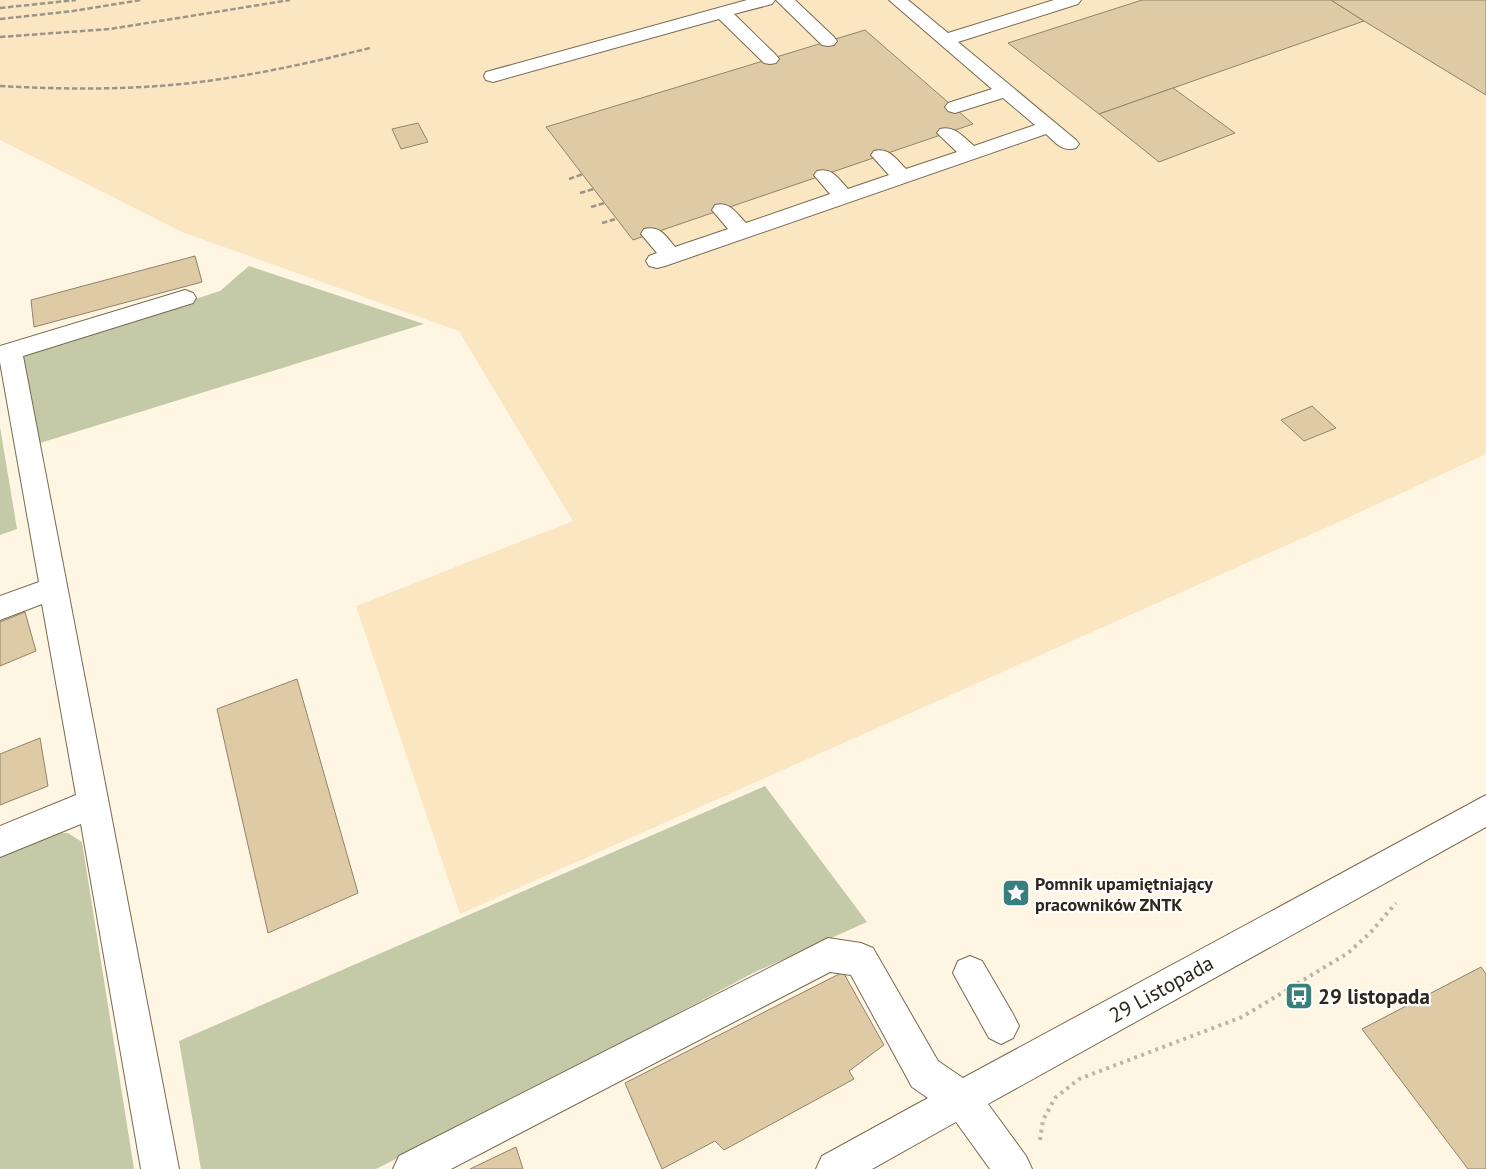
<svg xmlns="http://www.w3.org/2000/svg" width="1486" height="1169" viewBox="0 0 1486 1169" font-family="'PT Sans',sans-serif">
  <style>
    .built { fill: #fbe6c2 }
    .green { fill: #c4caa7 }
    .building { fill: #dfcaa6; stroke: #928369 }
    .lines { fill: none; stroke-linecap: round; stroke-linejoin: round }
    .minor-casing { stroke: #786a50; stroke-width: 2 }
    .path { stroke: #bdb5a5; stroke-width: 4; stroke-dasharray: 3 4.5; stroke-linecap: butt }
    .minor { fill: #fff; fill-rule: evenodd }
    .rail { stroke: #9d9586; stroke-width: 2.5; stroke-dasharray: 5.5 2.5; stroke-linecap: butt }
    .labels { text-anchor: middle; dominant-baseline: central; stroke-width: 4.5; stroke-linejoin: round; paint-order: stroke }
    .poi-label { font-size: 18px; font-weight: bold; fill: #2d271c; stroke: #fff; text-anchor: start }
    .near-street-label { font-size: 21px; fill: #2d271c; stroke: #fff }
    .near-poi-label { font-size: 21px; font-weight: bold; fill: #2d271c; stroke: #fff; text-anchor: start }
  </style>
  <rect width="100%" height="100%" fill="#fff5e3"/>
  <polygon class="built" points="0,0 1486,0 1486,454 1332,525 460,914 356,606 573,521 459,331 182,232 0,140"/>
  <g class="green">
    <polygon points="249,266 424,324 40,443 23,355 220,291"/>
    <polygon points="0,427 17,529 0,535"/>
    <polygon points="765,786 867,922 755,972 584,1063 376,1169 201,1169 179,1041"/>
    <polygon points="44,833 68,833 82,842 134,1169 0,1169 0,851"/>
  </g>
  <g class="building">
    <polygon points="1142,0 1331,0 1364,21 1099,114 1008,43"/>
    <polygon points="1331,0 1486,0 1486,95 1364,21"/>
    <polygon points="865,30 973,124 633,240 546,127"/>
    <polygon points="1173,88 1235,133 1159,162 1099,114"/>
    <polygon points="418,123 428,142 401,149 392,129"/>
    <polygon points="195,256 202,282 34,327 31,300"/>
    <polygon points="1312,406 1336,428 1304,441 1281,420"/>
    <polygon points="25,612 36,651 0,666 0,622"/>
    <polygon points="297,679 358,893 268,933 217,709"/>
    <polygon points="40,738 48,786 0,805 0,754"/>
    <polygon points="1481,967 1486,974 1486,1169 1468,1169 1362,1029"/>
    <polygon points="843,972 884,1045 849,1071 854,1079 724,1150 715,1141 662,1169 625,1083"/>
    <polygon points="516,1147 523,1169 470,1169"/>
  </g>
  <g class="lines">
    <g class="minor-casing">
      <g id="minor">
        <polygon points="747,0 775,0 772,4 734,14 776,55 779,59 776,63 770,64 764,63 719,19 493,82 486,80 484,76 486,72"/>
        <polygon points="776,0 795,0 834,37 837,41 834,45 828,46 822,45"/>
        <path d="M889,0H908L948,33L1054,0H1081L1078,4L958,42L1076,140L1079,144L1076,148C1062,152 1056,143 1046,134L665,266L657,268L649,266L646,261L649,256L657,253L641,234L644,229C660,225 666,236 675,247L728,229L712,210L715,205C730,201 736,213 746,223L830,194L814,175L817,171C832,167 838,178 848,189L889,175L871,155L874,151C889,147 896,159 906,169L957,152L937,133L940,129C955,125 963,137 974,146L1035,125L1003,98L955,113L948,111L945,107L948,103L992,89Z"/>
        <polygon points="185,290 193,293 196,298 193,303 23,356 179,1169 141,1169 81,824 0,857 0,826 76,795 42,604 0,620 0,596 39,582 0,362 0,346"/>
        <polygon points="1486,795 1486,827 988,1104 1026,1156 1032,1169 990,1169 956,1122 872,1169 816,1169 822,1156 928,1098 912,1087 851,975 830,972 451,1169 393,1169 399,1156 828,938 861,943 873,948 938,1061 963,1078"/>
        <polygon points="970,956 982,961 1013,1014 1019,1026 1013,1038 1001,1044 989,1038 953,973 958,961"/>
      </g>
    </g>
    <polyline class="path" points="1040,1140 1043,1120 1055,1098 1079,1079 1242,1017 1348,953 1370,933 1396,903"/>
    <use href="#minor" class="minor"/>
    <g class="rail">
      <polyline points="0,8 76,0"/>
      <polyline points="0,19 73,11 141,0"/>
      <polyline points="0,37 110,29 290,0"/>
      <path d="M0,86C57,89 114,90 171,85C239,79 305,64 370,48"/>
      <polyline points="569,179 583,174"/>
      <polyline points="580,193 594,189"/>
      <polyline points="591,207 605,203"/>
      <polyline points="602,223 616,219"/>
    </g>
  </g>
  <defs>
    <g id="sight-square" transform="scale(1.4375)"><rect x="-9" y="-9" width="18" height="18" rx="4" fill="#38807d" stroke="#fff"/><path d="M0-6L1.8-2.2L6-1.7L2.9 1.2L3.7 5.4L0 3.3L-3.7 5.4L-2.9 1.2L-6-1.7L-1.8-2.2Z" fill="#fff"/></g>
    <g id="bus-square" transform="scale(1.4375)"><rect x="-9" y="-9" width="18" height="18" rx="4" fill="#38807d" stroke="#fff"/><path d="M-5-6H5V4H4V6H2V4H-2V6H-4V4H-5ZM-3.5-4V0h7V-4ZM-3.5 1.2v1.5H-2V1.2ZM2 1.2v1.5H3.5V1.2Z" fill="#fff"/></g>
  </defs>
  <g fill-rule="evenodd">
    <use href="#sight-square" x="1016" y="893"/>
    <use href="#bus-square" x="1299" y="996"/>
  </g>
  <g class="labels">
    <g class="poi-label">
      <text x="1035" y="883">Pomnik upamiętniający<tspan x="1035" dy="21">pracowników ZNTK</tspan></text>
    </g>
    <g class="near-street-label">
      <text transform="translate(1161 989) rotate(-29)">29 Listopada</text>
    </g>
    <g class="near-poi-label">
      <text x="1318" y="996">29 listopada</text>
    </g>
  </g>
</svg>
